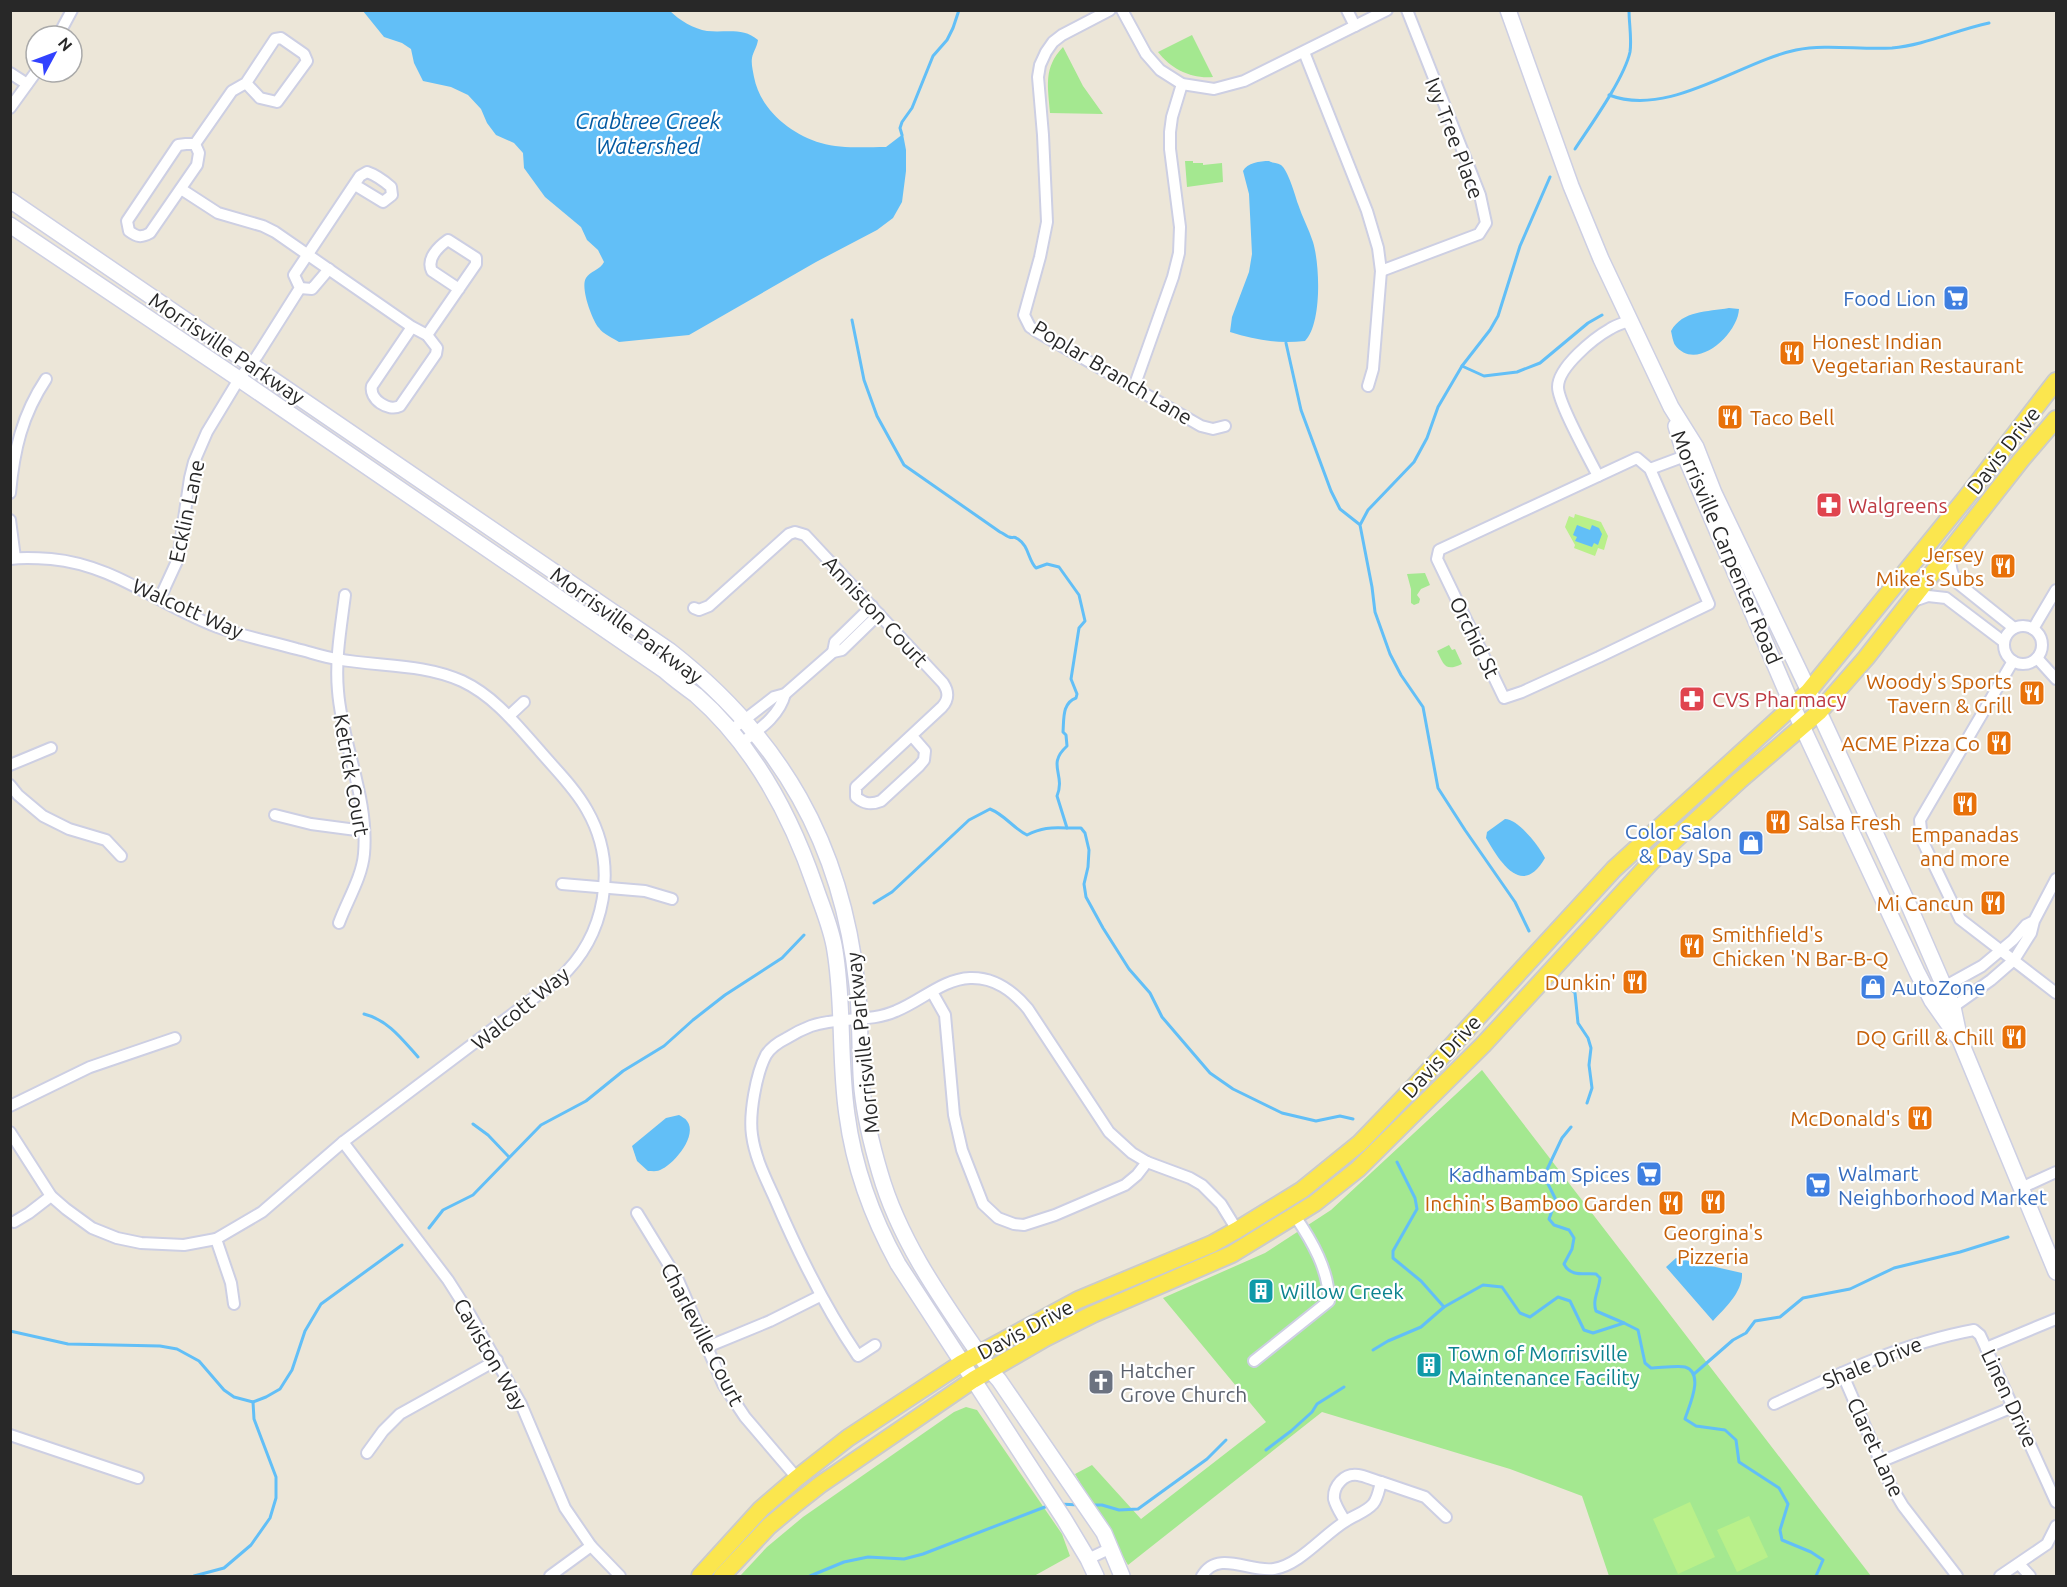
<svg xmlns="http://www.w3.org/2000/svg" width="2067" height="1587" viewBox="0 0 2067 1587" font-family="Ubuntu,sans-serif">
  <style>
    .green { fill: #a4e890 }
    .pitch { fill: #b9f08a }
    .water { fill: #62bff7 }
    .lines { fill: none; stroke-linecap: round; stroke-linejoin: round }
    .stream { stroke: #62bff7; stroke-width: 3 }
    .minor-casing { stroke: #cdcfe3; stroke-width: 14 }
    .secondary-casing { stroke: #cdcfe3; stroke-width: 18 }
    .primary-casing { stroke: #cbcbcb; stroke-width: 20 }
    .minor { stroke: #fff; stroke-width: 10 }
    .secondary { stroke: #fff; stroke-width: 15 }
    .primary { stroke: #fbe64e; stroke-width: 16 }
    .labels { text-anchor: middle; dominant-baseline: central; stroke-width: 4.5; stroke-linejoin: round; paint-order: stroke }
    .street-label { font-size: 21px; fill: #282828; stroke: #fff }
    .shop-label { font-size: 21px; fill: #366cbe; stroke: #fff; text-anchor: end }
    .food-label { font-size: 21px; fill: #c56008; stroke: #fff; text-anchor: end }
    .health-label { font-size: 21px; fill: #be3a42; stroke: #fff; text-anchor: start }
    .culture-label { font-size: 21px; fill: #0d838f; stroke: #fff; text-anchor: start }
    .worship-label { font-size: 21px; fill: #5b616d; stroke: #fff; text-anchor: start }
    .water-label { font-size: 22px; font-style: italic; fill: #0359a1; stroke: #fff }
  </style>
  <rect width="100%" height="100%" fill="#ece6d8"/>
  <g class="green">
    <path d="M1192,35L1213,77C1191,79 1171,69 1158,52Z"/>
    <path d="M1063,47L1083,86L1103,114L1050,113C1048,86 1043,68 1063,47Z"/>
    <polygon points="1185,161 1193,161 1193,163 1203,163 1203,165 1222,163 1223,182 1187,187"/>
    <polygon points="1425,573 1430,585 1421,589 1417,595 1420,599 1419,603 1414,605 1411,603 1411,589 1407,574"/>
    <path d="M1449,645L1452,650L1455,649L1462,664C1445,672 1444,665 1437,651Z"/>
    <polygon points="1482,1070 1871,1576 1609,1576 1582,1496 1510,1469 1322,1412 1128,1565 1075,1474 1092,1465 1141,1519 1266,1422 1163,1298 1265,1253 1331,1210"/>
    <polygon points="966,1407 977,1410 1062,1534 1070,1556 1034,1576 740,1576 767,1547 803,1517 954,1412"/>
  </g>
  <g class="pitch">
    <polygon points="1575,514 1601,522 1608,536 1604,550 1598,548 1595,556 1574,548 1575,545 1565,527 1569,516 1574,518"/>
    <polygon points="1690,1502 1715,1557 1678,1574 1653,1519"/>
    <polygon points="1749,1516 1768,1557 1737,1572 1717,1530"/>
  </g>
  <g class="water">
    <path d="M363,11H670C679,20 694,29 707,31C726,33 743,27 758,40C757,47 753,52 752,58C751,64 753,71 754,77C760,109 790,134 821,143C841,149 866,147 886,147L903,134L906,150V171L902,202L893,218L877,230L816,262L689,335L619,342C613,338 603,334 599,328C592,320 580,287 586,278C590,271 600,270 604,262L598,250L587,240L581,227L545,197L524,168L523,153L514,143L496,135L487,123L481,109L468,95L451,87L423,81L414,63L411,49L402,43L384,37Z"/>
    <path d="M1269,161C1272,163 1277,163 1281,165C1288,170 1295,195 1298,204C1302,217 1309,229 1313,242C1320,265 1322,324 1305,341C1277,344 1256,340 1230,332L1232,317L1249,272L1252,254L1249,194L1243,171C1247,163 1260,161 1269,161Z"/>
    <path d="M1729,308L1739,309C1738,334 1696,373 1675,345C1673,342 1672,335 1671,331C1683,310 1707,312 1729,308Z"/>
    <polygon points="1577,525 1590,530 1592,525 1599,528 1602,534 1598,545 1594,543 1592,547 1575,541 1577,537 1573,535"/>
    <path d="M1505,819C1518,819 1539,846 1545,858C1522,898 1500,862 1486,838L1487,832Z"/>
    <path d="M679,1115C682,1117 685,1118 687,1121C698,1135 675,1163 662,1169C658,1172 653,1171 648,1171L637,1161L632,1146L666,1118Z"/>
    <path d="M1676,1258L1742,1273C1743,1292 1725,1308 1713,1321L1666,1267Z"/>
  </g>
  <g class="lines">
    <g class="stream">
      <path d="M1609,95C1669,118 1739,62 1796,50C1827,44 1860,50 1892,48C1925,45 1956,30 1989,23"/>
      <polyline points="902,135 900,128 902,122 912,108 933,56 947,40 953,28 959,10"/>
      <path d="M1575,149C1590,126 1624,79 1630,52C1632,39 1629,24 1629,10"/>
      <path d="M852,320L864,380L877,416L904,465L1000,532C1001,532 1008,537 1009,537C1015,539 1012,535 1018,539C1029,546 1028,560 1036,568L1047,564L1059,567L1079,595L1085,621L1079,628L1071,679L1077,694L1076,698C1062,703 1064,719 1063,732L1066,735L1067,746C1046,765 1066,774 1057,796L1067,828H1081L1085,833L1089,850L1088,867L1084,884L1086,897L1103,928L1129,969L1150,993L1162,1017L1210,1073L1233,1089L1282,1113L1316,1121L1340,1116L1353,1119"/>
      <polyline points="1286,343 1301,410 1331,491 1340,509 1359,524"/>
      <polyline points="1462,366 1484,376 1517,372 1540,363 1588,323 1602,315"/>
      <path d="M874,903L892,892L969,820L990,809C1005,815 1013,828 1027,835C1041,828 1051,827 1067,828"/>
      <polyline points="1529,931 1515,902 1465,830 1438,788 1423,707 1401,675 1390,654 1375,612 1372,587 1360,525 1368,510 1414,462 1427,438 1438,407 1462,366 1490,330 1498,316 1520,246 1550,177"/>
      <polyline points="1568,986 1575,993 1578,1023 1588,1038 1591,1048 1589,1065 1592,1088 1587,1103"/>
      <path d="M364,1014C388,1020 402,1039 418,1057"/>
      <polyline points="473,1124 488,1135 509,1157"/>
      <path d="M1571,1127L1562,1138L1544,1176L1556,1200L1549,1219L1554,1225L1569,1230L1574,1238L1572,1249L1564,1264C1570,1277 1584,1273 1596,1274L1600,1278C1599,1290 1592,1300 1596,1311L1624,1323"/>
      <path d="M1397,1162L1415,1198L1417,1209L1393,1251V1258L1421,1281L1444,1307L1483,1285L1502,1287L1520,1313L1530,1317L1558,1297L1570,1301L1584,1330L1593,1333L1624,1323L1638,1330L1645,1363L1651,1368C1659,1368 1678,1365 1685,1367C1705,1373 1689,1406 1685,1419L1696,1426L1725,1430L1736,1440L1739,1462L1779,1488L1788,1504L1780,1530L1782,1540L1811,1552L1823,1560L1816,1576"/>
      <polyline points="429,1228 443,1210 473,1195 541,1125 586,1101 623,1071 664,1046 693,1020 725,995 782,958 804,935"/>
      <polyline points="10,1331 68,1344 160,1346 177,1349 199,1361 224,1390 234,1397 253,1402 266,1397 280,1389 292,1370 305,1331 321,1304 402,1245"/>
      <polyline points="1373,1350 1388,1341 1421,1327 1444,1307"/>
      <polyline points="1694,1374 1733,1340 1746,1333 1755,1321 1780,1317 1803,1298 1850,1289 1894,1268 1960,1252 2008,1237"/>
      <polyline points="1266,1450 1291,1431 1312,1412 1317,1404 1344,1387"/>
      <polyline points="1059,1504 1080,1505"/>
      <polyline points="1092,1505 1102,1505 1119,1510 1138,1509 1207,1459 1226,1440"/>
      <polyline points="194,1576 224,1568 251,1545 270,1518 276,1498 276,1477 254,1419 253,1402"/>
      <polyline points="810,1576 844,1562 868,1557 904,1559 923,1554 1050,1505"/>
    </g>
    <g class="minor-casing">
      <g id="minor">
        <polyline points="1110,10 1062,35 1053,42 1046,52 1040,65 1038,77 1043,135 1047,222 1040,257 1024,315 1030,327 1039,333 1201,426 1213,429 1225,426"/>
        <polyline points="1122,10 1146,54 1160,70 1182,84 1214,89 1244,81 1387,10"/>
        <polyline points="1347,10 1355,26"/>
        <polyline points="58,36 72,10"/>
        <polyline points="1304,52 1367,211 1378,248 1381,271 1373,369 1368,386"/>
        <polyline points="10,73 27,84"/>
        <polyline points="10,108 36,72"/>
        <path d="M186,144H195L199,153L197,165L150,233C141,238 137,237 129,231L127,221L178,145Z"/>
        <polyline points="195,144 232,91 246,83 275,39 281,38 304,54 307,61 277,102 260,98 246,83"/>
        <path d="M181,189L218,213L263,226L275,232L412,327L427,335L437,348L436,354L400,406C388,412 369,399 372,386L412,327"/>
        <polyline points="1381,271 1479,234 1486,223 1480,195 1407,10"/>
        <polyline points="300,288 312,289 329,269"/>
        <path d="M427,335L476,264V258L448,240C438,247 426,259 432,271L459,289"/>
        <polyline points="1134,387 1173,277 1179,253 1180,227 1170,149 1170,132 1172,117 1182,84"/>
        <polyline points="1650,469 1637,458 1439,550 1437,559 1504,698 1522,692 1599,657 1709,604 1650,469 1685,456"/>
        <path d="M1598,476C1589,458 1558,403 1558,387C1558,367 1594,338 1610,329C1616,325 1624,323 1631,320"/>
        <path d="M10,493C14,450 22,415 46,379"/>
        <polyline points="10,520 15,558"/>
        <path d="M1951,552C1950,565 1950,573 1959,584L2014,628"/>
        <path d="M10,559C24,557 38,558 51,559C117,565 162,608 223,629C247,637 272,642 297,649C310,652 323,657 337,659C378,667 422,663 462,681C494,696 516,724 539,750C555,769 575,788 587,810C619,866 606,936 559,979L343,1142L262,1212L216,1239L184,1245L141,1243L117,1238L92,1228L66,1209L51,1196L10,1132"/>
        <path d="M160,598L178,559L190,478L194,462L207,432L239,379L257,356L300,288L294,275L360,176L367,172C376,175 384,181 391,187L392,195L383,202L355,185"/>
        <polyline points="1911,602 1928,596 1946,598 2004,642"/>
        <path d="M694,608L699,610L709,606L789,534L795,532L805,535L943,683C949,692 949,699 942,707L856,787V797C864,804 871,805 881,801L919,766L924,760L925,751L912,736"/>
        <circle cx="2023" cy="645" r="19"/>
        <polyline points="2033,629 2056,590"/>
        <polyline points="833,652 835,642 872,606"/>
        <polyline points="2037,658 2056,679"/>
        <polyline points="2013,661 1920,820 1922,840 1960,919 2056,993"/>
        <polyline points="509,716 524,702"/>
        <polyline points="730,731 774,697 785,694 833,652 842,650 879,614"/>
        <path d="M740,744C758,730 779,717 785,694"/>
        <polyline points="10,765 51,748"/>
        <polyline points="10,785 18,795 43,816 69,829 106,840 121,856"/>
        <polyline points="275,815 311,824 364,831"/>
        <polyline points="562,884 645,891 672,899"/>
        <polyline points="2034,921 2026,925 2013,940 1982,966 1944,987 1932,1001 1953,1007 1991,980 2014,960 2031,933 2034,921 2056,879"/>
        <path d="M339,923C347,901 362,877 364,854C369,798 342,745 338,691C335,659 341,627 345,595"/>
        <polyline points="932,992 945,1015 954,1115 962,1150 983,1204 998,1218 1014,1224 1024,1225 1055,1215 1125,1185 1137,1175 1147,1162"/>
        <polyline points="10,1106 90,1067 175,1038"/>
        <polyline points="343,1142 448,1280 469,1313 521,1404 565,1508 591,1546 620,1576"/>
        <polyline points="2021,1188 2056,1172"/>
        <polyline points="637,1213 678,1280 723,1384 745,1417 797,1478"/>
        <polyline points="14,1222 29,1213 51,1196"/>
        <polyline points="216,1239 231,1283 234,1304"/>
        <path d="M875,1345L858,1356C824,1306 799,1255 775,1199C766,1179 755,1158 752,1135C749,1114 756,1074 766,1055C771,1047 779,1042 787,1038C795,1033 803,1029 811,1026C839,1016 869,1023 896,1011C921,1001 943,979 970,978C995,977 1013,991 1028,1009L1109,1132L1132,1153L1147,1162L1190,1178L1202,1185L1221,1204L1237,1230"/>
        <polyline points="707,1347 770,1321 820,1296"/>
        <polyline points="1986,1348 2056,1319"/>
        <path d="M1254,1361L1329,1301C1329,1270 1312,1241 1295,1216"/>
        <polyline points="1842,1373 1891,1486 1903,1506 1957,1576"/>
        <path d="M1774,1404C1838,1374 1903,1343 1974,1330L1980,1335L1986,1348L2056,1502"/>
        <polyline points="10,1435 138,1478"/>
        <polyline points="367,1453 383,1431 400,1414 497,1360"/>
        <polyline points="1880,1462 2013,1407"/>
        <path d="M1345,1521C1341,1514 1336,1507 1334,1499C1333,1486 1344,1473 1358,1475C1365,1476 1373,1480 1381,1482"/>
        <polyline points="1088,1559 1111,1548"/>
        <polyline points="2019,1564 2030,1576"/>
        <polyline points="550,1576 591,1546"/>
        <path d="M1202,1576C1218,1549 1250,1573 1274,1569C1300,1565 1324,1534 1346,1521C1355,1515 1366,1512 1373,1504C1378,1498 1379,1489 1381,1482L1425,1497L1446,1517"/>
        <polyline points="2000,1576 2047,1544 2056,1526"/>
      </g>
    </g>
    <g class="secondary-casing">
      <g id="secondary">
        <polyline points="1508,10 1571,186 1601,259 1671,407 1696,447 1714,493 1819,712 1910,908 1953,1007 1960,1040 2056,1272"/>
        <path d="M10,200L670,651C781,738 842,844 857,985C861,1019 859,1054 862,1089C865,1117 872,1146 880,1173C901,1246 948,1308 990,1370L999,1380L1104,1533L1122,1576"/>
        <path d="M10,225L239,379L664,670C674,679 685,687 696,695C753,745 791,816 815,886C822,907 832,929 835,951C844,1005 839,1061 847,1115C854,1168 872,1217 898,1264L1064,1519L1088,1559L1096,1576"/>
        <polyline points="1676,426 1685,456 1793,707 1917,972 1932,1001 1956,1035"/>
      </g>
    </g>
    <g class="primary-casing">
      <g id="primary">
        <polyline points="700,1576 761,1509 797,1478 848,1438 962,1363 1078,1300 1212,1244 1237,1230 1302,1190 1360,1143 1412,1089 1614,869 1808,692 1965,499 2056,381"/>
        <polyline points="722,1576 769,1526 793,1506 821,1484 973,1380 1045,1338 1093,1314 1232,1254 1315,1203 1358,1169 1483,1045 1651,862 1740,780 1819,712 1866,658 2021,460 2056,419"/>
      </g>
    </g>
    <use href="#minor" class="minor"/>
    <use href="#secondary" class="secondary"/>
    <use href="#primary" class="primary"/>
  </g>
  <defs>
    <g id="supermarket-square" transform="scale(1.35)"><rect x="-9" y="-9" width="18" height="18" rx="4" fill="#3f7fe0" stroke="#fff"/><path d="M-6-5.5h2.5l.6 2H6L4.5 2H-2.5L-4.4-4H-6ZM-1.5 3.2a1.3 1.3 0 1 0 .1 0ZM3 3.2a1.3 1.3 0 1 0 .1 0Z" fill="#fff"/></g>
    <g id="restaurant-square" transform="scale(1.35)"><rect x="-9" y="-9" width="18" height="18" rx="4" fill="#e8710a" stroke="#fff"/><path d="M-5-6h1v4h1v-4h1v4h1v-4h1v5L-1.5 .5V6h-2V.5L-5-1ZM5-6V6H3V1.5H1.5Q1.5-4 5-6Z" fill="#fff"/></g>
    <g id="pharmacy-square" transform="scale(1.35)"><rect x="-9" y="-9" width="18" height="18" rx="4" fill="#e0444e" stroke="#fff"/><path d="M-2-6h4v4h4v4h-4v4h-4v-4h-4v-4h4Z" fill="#fff"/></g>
    <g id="shop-square" transform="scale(1.35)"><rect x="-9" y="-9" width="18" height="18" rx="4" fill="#3f7fe0" stroke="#fff"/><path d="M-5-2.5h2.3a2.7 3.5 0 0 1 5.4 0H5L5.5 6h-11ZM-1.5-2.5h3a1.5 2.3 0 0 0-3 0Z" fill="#fff"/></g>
    <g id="building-square" transform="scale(1.35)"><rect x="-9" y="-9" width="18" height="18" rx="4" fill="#0f9aa8" stroke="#fff"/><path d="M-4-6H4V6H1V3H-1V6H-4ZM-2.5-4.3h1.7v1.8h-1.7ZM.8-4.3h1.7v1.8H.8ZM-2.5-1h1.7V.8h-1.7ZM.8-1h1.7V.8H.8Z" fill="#fff"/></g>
    <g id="church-square" transform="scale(1.35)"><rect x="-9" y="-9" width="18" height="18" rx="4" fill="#6b7280" stroke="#fff"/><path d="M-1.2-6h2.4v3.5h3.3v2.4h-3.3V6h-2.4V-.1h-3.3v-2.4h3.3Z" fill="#fff"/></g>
  </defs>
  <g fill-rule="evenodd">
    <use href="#supermarket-square" x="1956" y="298"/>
    <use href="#restaurant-square" x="1792" y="353"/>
    <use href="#restaurant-square" x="1730" y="417"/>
    <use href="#pharmacy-square" x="1829" y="505"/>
    <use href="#restaurant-square" x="2003" y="566"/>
    <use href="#restaurant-square" x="2032" y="693"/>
    <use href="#pharmacy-square" x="1692" y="699"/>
    <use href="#restaurant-square" x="1999" y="743"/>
    <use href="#restaurant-square" x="1965" y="804"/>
    <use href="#restaurant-square" x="1778" y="822"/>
    <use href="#shop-square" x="1751" y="843"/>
    <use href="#restaurant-square" x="1993" y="903"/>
    <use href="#restaurant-square" x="1692" y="946"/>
    <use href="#restaurant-square" x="1635" y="982"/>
    <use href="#shop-square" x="1873" y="987"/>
    <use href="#restaurant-square" x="2014" y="1037"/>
    <use href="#restaurant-square" x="1920" y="1118"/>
    <use href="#supermarket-square" x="1649" y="1174"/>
    <use href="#supermarket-square" x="1818" y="1185"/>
    <use href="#restaurant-square" x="1713" y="1202"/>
    <use href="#restaurant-square" x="1671" y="1203"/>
    <use href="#building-square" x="1261" y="1291"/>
    <use href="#building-square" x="1429" y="1365"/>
    <use href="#church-square" x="1101" y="1382"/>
  </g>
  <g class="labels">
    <g class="street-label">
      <text transform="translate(1455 138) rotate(69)">Ivy Tree Place</text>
      <text transform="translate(227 348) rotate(34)">Morrisville Parkway</text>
      <text transform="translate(1113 372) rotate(31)">Poplar Branch Lane</text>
      <text transform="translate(2003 450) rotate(-52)">Davis Drive</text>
      <text transform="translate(186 511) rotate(-78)">Ecklin Lane</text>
      <text transform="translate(1727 547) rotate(67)">Morrisville Carpenter Road</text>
      <text transform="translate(188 608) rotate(24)">Walcott Way</text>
      <text transform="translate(876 611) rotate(47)">Anniston Court</text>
      <text transform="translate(627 625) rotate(36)">Morrisville Parkway</text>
      <text transform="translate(1475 637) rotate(64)">Orchid St</text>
      <text transform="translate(352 775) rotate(80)">Ketrick Court</text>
      <text transform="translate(520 1008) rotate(-39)">Walcott Way</text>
      <text transform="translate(862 1043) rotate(-96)">Morrisville Parkway</text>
      <text transform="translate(1441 1056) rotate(-47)">Davis Drive</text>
      <text transform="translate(1025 1329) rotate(-28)">Davis Drive</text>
      <text transform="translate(703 1334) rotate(63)">Charleville Court</text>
      <text transform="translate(491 1354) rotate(60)">Caviston Way</text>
      <text transform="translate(1872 1362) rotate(-22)">Shale Drive</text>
      <text transform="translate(2010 1398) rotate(65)">Linen Drive</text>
      <text transform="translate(1876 1447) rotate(65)">Claret Lane</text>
    </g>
    <g class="shop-label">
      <text x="1936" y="298">Food Lion</text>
      <text x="1732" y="831">Color Salon<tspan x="1732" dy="24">&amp; Day Spa</tspan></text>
      <text x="1892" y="987" text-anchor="start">AutoZone</text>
      <text x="1838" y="1173" text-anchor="start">Walmart<tspan x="1838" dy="24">Neighborhood Market</tspan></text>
      <text x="1630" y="1174">Kadhambam Spices</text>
    </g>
    <g class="food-label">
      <text x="1812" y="341" text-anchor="start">Honest Indian<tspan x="1812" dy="24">Vegetarian Restaurant</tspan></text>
      <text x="1750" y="417" text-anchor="start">Taco Bell</text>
      <text x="1984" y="554">Jersey<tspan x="1984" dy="24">Mike's Subs</tspan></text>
      <text x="2012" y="681">Woody's Sports<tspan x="2012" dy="24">Tavern &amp; Grill</tspan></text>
      <text x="1980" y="743">ACME Pizza Co</text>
      <text x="1798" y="822" text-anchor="start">Salsa Fresh</text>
      <text x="1965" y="834" text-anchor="middle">Empanadas<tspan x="1965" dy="24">and more</tspan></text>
      <text x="1974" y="903">Mi Cancun</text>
      <text x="1712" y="934" text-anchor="start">Smithfield's<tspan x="1712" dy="24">Chicken 'N Bar-B-Q</tspan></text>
      <text x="1616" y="982">Dunkin'</text>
      <text x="1994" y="1037">DQ Grill &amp; Chill</text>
      <text x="1900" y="1118">McDonald's</text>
      <text x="1652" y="1203">Inchin's Bamboo Garden</text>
      <text x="1713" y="1232" text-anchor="middle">Georgina's<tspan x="1713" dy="24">Pizzeria</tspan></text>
    </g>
    <g class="health-label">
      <text x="1848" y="505">Walgreens</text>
      <text x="1712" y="699">CVS Pharmacy</text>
    </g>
    <g class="culture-label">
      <text x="1280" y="1291">Willow Creek</text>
      <text x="1448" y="1353">Town of Morrisville<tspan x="1448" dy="24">Maintenance Facility</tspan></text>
    </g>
    <g class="worship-label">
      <text x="1120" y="1370">Hatcher<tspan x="1120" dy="24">Grove Church</tspan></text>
    </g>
    <g class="water-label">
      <text x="648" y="120">Crabtree Creek<tspan x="648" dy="25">Watershed</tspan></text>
    </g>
  </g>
  <rect width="2067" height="1587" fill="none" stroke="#282828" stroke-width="24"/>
  <g transform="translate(54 54) rotate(49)"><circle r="28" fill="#ffffff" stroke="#a9a9a9" stroke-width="1.5"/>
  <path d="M0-4.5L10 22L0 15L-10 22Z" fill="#3242ff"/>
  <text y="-9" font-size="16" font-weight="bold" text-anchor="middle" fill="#282828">N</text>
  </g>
</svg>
